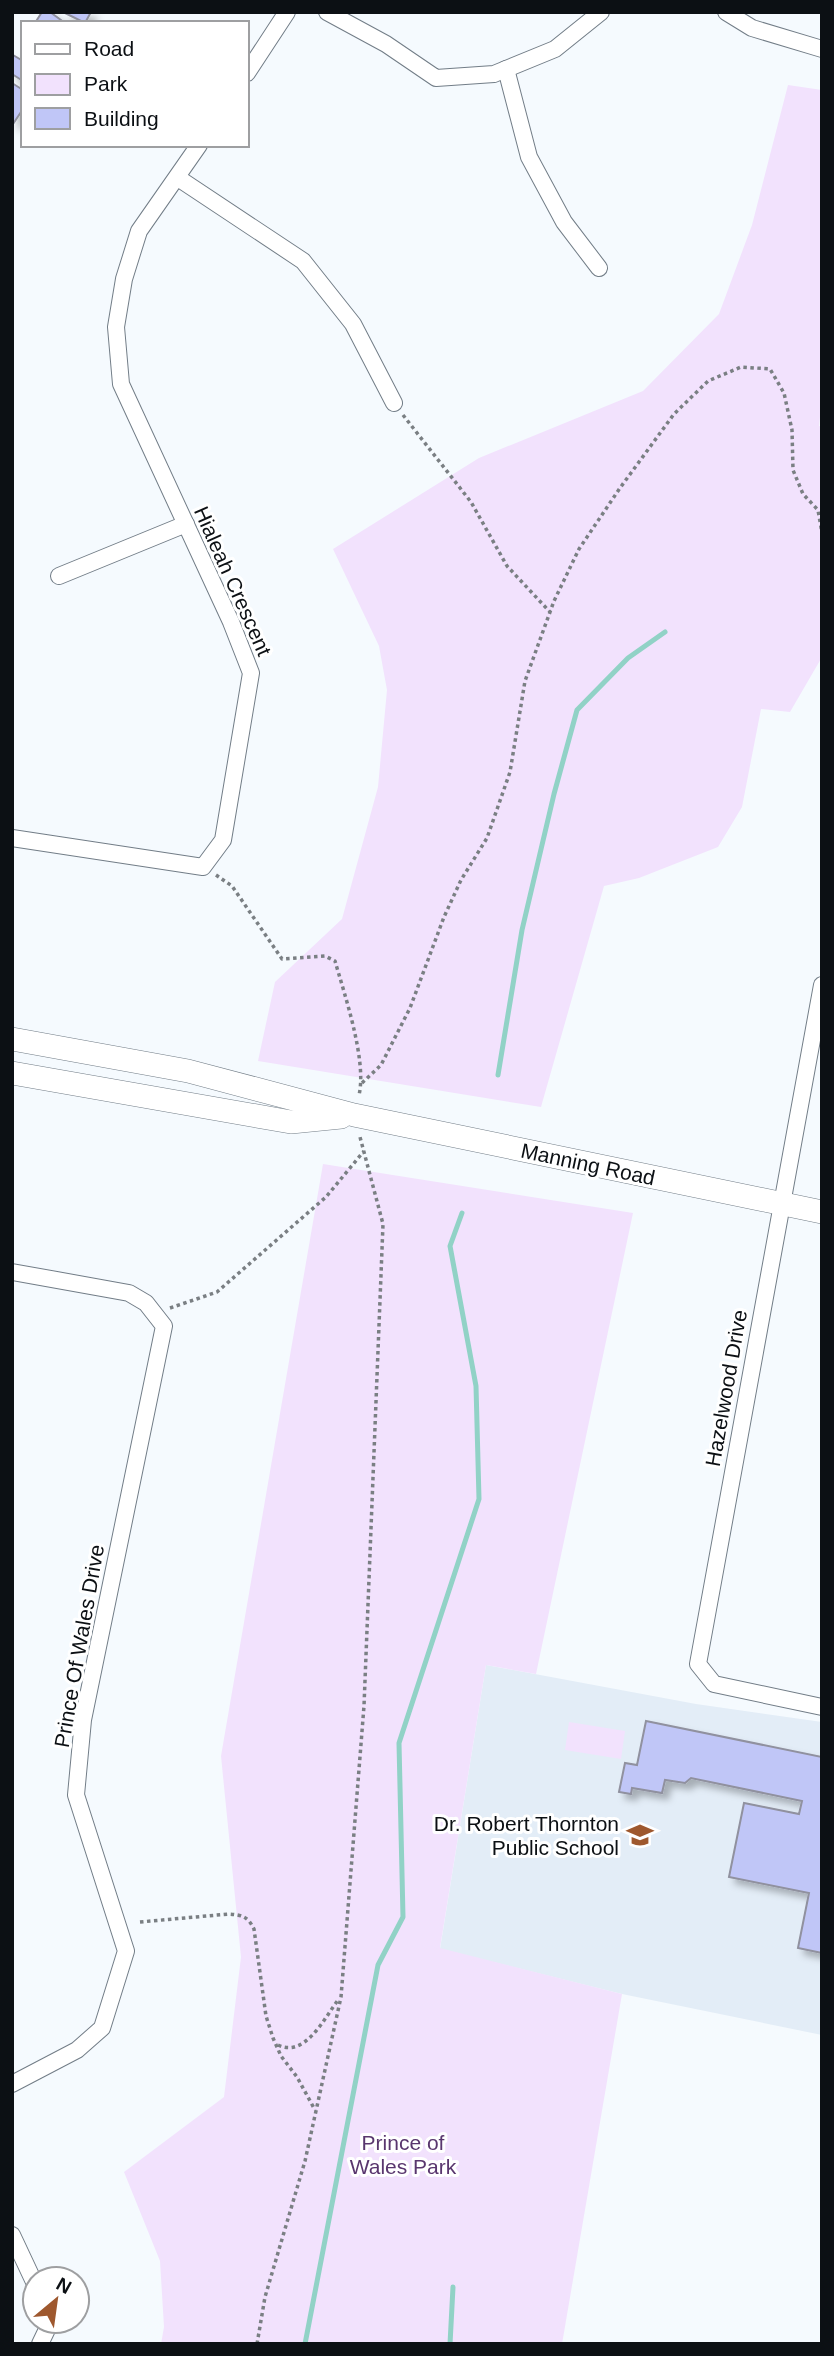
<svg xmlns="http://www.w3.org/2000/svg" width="834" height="2356" viewBox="0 0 834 2356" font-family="Helvetica,sans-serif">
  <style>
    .built { fill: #e3edf7 }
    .green { fill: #f2e2fd }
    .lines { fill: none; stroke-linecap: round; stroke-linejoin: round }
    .stream { stroke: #91d2c6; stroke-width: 5 }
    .building { fill: #c0c6f7; stroke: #90919f; stroke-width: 2; filter: url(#shadow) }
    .minor-casing { stroke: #727d87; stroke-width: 18 }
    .secondary-casing { stroke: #727d87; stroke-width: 24 }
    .path { stroke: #7a7f83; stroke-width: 3.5; stroke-dasharray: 3.5 3.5; stroke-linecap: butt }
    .minor { stroke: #fff; stroke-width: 16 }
    .secondary { stroke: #fff; stroke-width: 23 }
    .labels { text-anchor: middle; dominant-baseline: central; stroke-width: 6; stroke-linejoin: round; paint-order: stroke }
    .street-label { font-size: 21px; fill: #0c1014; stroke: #fff }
    .poi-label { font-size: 21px; fill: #0c1014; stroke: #fff; text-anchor: end }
    .park-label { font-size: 21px; fill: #59366e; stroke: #fff }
  </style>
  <defs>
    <filter id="shadow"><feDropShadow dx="6" dy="6" stdDeviation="3.5" flood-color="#0004"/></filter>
  </defs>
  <rect width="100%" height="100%" fill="#f5fafe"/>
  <polygon class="built" points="486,1665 696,1704 822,1722 822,2035 622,1994 440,1949"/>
  <g class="green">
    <polygon points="788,85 822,90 822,399 819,426 822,427 822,657 790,712 761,709 742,807 718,847 639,878 604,886 541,1107 258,1061 275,982 342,919 378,787 387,690 379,646 333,549 479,458 643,391 719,314 752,225"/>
    <polygon points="323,1164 633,1213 536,1674 486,1665 440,1948 622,1994 562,2344 161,2344 164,2327 160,2261 124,2172 224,2097 241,1957 221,1756"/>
    <polygon points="569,1722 625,1731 621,1759 565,1750"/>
  </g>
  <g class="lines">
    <g class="stream">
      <polyline points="498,1075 522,930 554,794 577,710 628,658 665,632"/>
      <polyline points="305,2344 378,1965 403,1917 399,1743 479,1499 476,1386 450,1246 462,1213"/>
      <polyline points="450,2344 453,2287"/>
    </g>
  </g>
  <g class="building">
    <polygon points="42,12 50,12 65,23 35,23"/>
    <polygon points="63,12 91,12 85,23"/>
    <polygon points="13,55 23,61 23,81 12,74"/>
    <polygon points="12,83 23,90 23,109 13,124"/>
    <polygon points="646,1721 822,1757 822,1953 798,1948 809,1893 729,1877 744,1803 799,1814 802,1801 691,1778 685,1783 665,1780 662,1793 632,1788 631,1794 619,1792 625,1763 637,1765"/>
  </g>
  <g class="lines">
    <g class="minor-casing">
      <g id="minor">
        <polyline points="327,12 386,44 436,78 494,74 555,49 601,12"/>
        <polyline points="726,12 752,28 822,49"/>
        <polyline points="506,69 529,157 564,222 599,268"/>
        <polyline points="247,73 287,12"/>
        <polyline points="178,178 303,261 353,324 394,403"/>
        <polyline points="59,576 186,524"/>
        <polyline points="12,838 203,867 223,840 251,673 231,622 121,384 116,327 124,279 139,231 199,145"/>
        <polyline points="822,985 698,1664 714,1684 822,1707"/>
        <polyline points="12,1272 129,1293 146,1303 164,1326 83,1720 76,1795 126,1951 102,2028 77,2050 12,2084"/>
        <polyline points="12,2235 35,2284"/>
        <polyline points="40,2344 51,2321"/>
      </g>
    </g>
    <g class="secondary-casing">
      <g id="secondary">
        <polyline points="12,1039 188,1071 354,1115 822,1212"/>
        <polyline points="12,1073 291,1122 341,1117"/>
      </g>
    </g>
    <g class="path">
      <polyline points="403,415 471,502 507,566 550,612"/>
      <path d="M216,875L232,886L282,959L325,956L335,961C345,996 367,1061 359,1095"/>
      <polyline points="362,1083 381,1065 410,1008 444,917 461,880 487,838 510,772 525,681 554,601 579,549 620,488 674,414 708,381 741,367 770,369 784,393 792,430 793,470 803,494 818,510 822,533"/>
      <polyline points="170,1308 217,1292 326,1197 364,1151"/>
      <path d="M140,1922L229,1914C243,1915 248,1917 254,1929L266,2016L273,2038L281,2056L297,2077L315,2110"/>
      <path d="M278,2045C305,2058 324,2019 338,2000"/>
      <polyline points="257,2344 265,2297 305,2161 341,1997 364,1706 383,1224 360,1137"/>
    </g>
    <use href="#minor" class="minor"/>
    <use href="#secondary" class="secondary"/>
  </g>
  <defs>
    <g id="school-bare" transform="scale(2.1)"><path d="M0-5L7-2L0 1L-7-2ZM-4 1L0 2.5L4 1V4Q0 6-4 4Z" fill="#9e582e" stroke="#fff" stroke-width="2.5" paint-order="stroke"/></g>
  </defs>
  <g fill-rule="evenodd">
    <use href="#school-bare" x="640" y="1835"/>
  </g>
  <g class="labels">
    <g class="street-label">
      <text transform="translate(233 581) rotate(66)">Hialeah Crescent</text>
      <text transform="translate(588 1164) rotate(12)">Manning Road</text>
      <text transform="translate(726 1388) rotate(-80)">Hazelwood Drive</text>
      <text transform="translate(79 1646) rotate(-80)">Prince Of Wales Drive</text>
    </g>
    <g class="poi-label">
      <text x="619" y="1823">Dr. Robert Thornton<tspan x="619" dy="24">Public School</tspan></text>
    </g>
    <g class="park-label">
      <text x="403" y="2142">Prince of<tspan x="403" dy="24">Wales Park</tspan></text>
    </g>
  </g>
  <rect width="834" height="2356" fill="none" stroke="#0c1014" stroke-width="28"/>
  <rect x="21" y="21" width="228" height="126" fill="#ffffff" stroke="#9e9fa1" stroke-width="2"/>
  <rect x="35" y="44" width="35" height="10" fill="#ffffff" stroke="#9e9fa1" stroke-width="2"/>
  <text x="84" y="56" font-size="21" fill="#0c1014">Road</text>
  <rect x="35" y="74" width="35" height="21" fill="#f2e2fd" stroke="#9e9fa1" stroke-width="2"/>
  <text x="84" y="91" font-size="21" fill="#0c1014">Park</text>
  <rect x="35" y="108" width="35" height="21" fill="#c0c6f7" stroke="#9e9fa1" stroke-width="2"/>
  <text x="84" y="126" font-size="21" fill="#0c1014">Building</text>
  <g transform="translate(56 2300) rotate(29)"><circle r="33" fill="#ffffff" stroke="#9e9fa1" stroke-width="2"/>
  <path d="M0-5L12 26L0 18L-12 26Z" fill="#9e582e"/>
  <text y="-10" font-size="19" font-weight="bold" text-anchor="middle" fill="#0c1014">N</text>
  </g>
</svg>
